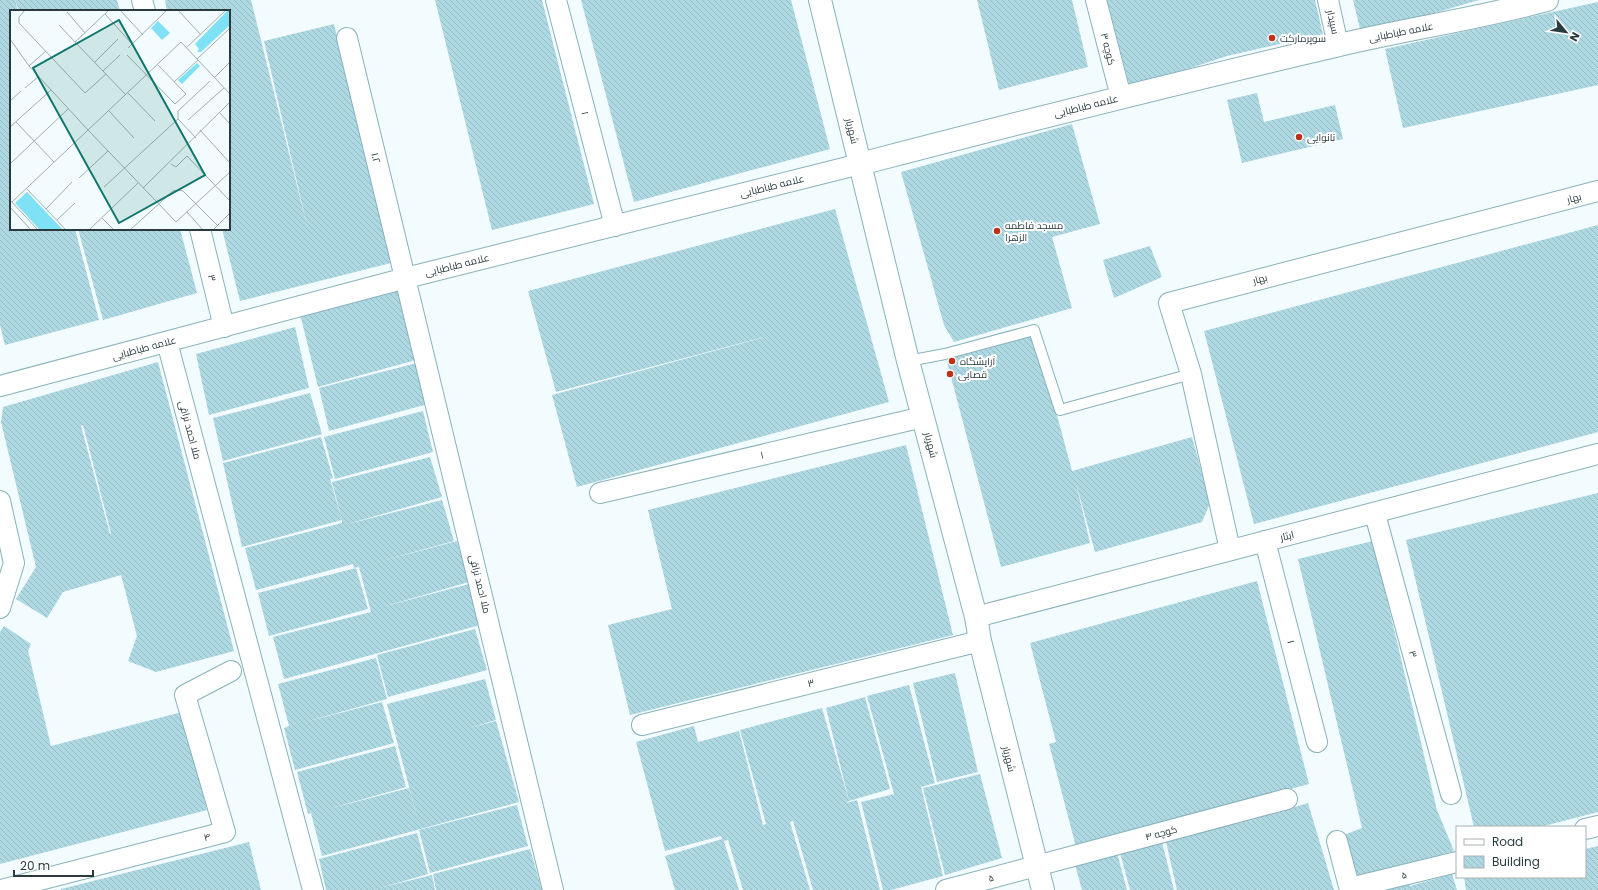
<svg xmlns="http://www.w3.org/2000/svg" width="1598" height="890" viewBox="0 0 1598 890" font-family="Poppins,Cairo,sans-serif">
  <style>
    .building { fill: url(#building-back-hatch); fill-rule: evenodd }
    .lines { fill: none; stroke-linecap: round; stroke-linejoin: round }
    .lane-casing { stroke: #88b2bb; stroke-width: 12 }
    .street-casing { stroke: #88b2bb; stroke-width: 22 }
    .secondary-casing { stroke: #88b2bb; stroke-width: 24 }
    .lane { stroke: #fff; stroke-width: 10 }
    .street { stroke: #fff; stroke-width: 20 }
    .secondary { stroke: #fff; stroke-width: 22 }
    .poi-dot { fill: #bd3217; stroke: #fff; stroke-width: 1.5 }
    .labels { text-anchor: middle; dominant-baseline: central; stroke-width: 4; stroke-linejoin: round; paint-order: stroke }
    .street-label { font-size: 10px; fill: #2a3b3f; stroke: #fff }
    .poi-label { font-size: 10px; fill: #2a3b3f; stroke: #fff; text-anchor: start }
    .inset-road { fill: none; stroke: #a2aeb1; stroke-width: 1 }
    .view { fill: #0f766e; fill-opacity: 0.15; stroke: #0f766e; stroke-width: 2 }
    .inset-edge { fill: none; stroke: #2a3b3f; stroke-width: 2 }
  </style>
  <defs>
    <pattern id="building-back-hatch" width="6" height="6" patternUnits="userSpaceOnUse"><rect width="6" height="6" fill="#aed9e3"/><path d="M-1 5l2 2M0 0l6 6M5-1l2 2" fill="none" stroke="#96bbc4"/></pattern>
  </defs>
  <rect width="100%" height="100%" fill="#f2fbfd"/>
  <g class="building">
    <polygon points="0,0 15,0 18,11 11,11 11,229 75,229 99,320 5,345 0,325"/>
    <polygon points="15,0 117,0 120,11 19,11"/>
    <polygon points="165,0 251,0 308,230 264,41 334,24 391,263 240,301 222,229 229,229 229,11 167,11"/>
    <polygon points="435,0 542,0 594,204 492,230"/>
    <polygon points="581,0 791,0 830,149 634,202"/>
    <polygon points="977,0 1072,0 1088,67 999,90"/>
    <polygon points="1107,0 1315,0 1323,34 1227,56 1130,88"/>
    <polygon points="1353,0 1479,0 1431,14 1360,29"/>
    <polygon points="1598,2 1598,85 1403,128 1385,49"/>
    <polygon points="1257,93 1264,122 1335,105 1343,139 1242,163 1227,100"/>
    <polygon points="1072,124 1100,224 1052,237 1072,308 954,342 944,325 901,172"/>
    <polygon points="835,209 889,402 577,487 552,395 772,335 556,392 528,291"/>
    <polygon points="1598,225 1598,432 1254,524 1204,331"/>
    <polygon points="78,229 180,229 197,293 103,320"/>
    <polygon points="1150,246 1162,277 1114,298 1103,260"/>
    <polygon points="397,284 416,360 318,387 299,310"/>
    <polygon points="295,327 309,388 209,415 196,354"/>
    <polygon points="1034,330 1072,471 1192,437 1210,503 1202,522 1095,552 1076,483 1090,543 1001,567 945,354"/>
    <path d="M158,362L234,651L156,672L128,661L137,636L121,575L63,592L47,618L16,599L36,567L1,422L3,407ZM83,425L111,533L110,534L81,426Z"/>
    <polygon points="417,363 428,404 329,431 319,388"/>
    <polygon points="310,393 322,434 223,461 213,418"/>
    <polygon points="423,411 433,452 335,479 324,437"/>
    <polygon points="321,437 333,478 330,479 342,520 332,482 430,457 442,497 344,525 442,500 454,541 374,563 457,541 469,582 382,607 469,584 480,625 284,679 273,637 371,612 359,567 354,568 353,564 256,590 245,548 342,523 342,520 242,547 223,463"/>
    <polygon points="906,445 953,635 630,715 608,625 672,609 648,510"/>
    <polygon points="1598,493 1598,812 1540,827 1474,827 1406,540"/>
    <polygon points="1373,541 1437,810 1454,851 1355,878 1344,835 1362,828 1298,559"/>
    <polygon points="356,568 368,609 269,636 258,593"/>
    <polygon points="1257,581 1309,784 1076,847 1049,744 1056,742 1030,643"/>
    <polygon points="4,626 31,644 28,651 51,746 182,712 207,810 0,864 0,632"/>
    <polygon points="475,629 487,670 388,697 377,655"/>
    <polygon points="376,658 387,699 305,722 382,702 394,743 295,770 284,728 289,726 278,684"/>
    <polygon points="955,673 978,772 937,782 913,683"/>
    <polygon points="485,679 496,720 469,728 496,721 519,802 322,856 311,813 308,814 297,772 395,746 406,787 328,809 409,788 420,828 387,704"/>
    <polygon points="909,685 935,783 921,787 943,876 891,890 883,890 861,802 894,794 867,696"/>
    <polygon points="865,697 890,789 849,801 826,708"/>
    <polygon points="822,708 849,801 846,803 857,800 880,890 813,890 793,821 790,822 810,890 743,890 728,840 724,841 739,890 675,890 665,856 722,839 721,836 665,851 636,742 694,726 698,742 739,731 763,825 766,824 740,730"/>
    <polygon points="980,774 1002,858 945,875 923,788"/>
    <polygon points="1308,803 1334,890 1177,890 1165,837 1207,831 1252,820"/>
    <polygon points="517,805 528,846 430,873 419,830"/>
    <polygon points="417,833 428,874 373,890 326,890 319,859"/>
    <polygon points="1161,838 1174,890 1130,890 1119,849"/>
    <polygon points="249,842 261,890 61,890 61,889"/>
    <polygon points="1598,846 1598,890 1466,890 1464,877 1585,877 1585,849"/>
    <polygon points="530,849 542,890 436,890 433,874"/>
    <polygon points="1116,849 1127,890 1082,890 1074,861"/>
    <polygon points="1452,874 1457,890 1386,890 1410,884 1410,886"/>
    <polygon points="432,875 435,890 375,890 375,889"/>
  </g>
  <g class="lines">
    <g class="lane-casing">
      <polyline id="lane" points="908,361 945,354 1034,330 1060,410 1191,374"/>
    </g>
    <g class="street-casing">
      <g id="street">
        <polyline points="142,0 145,11"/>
        <polyline points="556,0 615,226"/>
        <polyline points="1096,0 1121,97"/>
        <polyline points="1328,0 1338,45"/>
        <polyline points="347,38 553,890"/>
        <polyline points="200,229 224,327"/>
        <polyline points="167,342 313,890"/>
        <polyline points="0,386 406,278 860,164"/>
        <polyline points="600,493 923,417"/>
        <polyline points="0,501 14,563 0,608"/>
        <polyline points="1375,514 1451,794"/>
        <polyline points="1265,541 1317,742"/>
        <polyline points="1230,550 1191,374 1169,303 1598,191"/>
        <polyline points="976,617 1598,454"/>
        <polyline points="642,725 980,641"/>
        <polyline points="1585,829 1598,826"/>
        <polyline points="1337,841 1350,890"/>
        <polyline points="1350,888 1457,862"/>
        <polyline points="1,890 225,832 185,695 231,671"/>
        <polyline points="946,890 1287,799"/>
      </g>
    </g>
    <g class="secondary-casing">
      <g id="secondary">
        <polyline points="820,0 908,361 976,617 980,641 1043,890"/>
        <path d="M860,164C1018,123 1176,83 1335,46C1405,29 1477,19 1547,0"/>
      </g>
    </g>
    <use href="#lane" class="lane"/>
    <use href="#street" class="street"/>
    <use href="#secondary" class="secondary"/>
  </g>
  <g class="poi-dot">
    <circle cx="1272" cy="38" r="4"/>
    <circle cx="1299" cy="137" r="4"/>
    <circle cx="997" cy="231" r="4"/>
    <circle cx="952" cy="361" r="4"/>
    <circle cx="950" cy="374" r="4"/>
  </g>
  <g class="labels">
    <g class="street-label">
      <text transform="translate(1333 22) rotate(77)">سپیدار</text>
      <text transform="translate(1401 32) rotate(-11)">علامه طباطبایی</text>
      <text transform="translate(1108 49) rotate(76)">کوچه ۳</text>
      <text transform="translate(1086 106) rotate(-14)">علامه طباطبایی</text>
      <text transform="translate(585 113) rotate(75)">۱</text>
      <text transform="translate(852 131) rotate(76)">شهریار</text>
      <text transform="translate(376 158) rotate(76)">۱.۲</text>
      <text transform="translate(772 186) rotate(-14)">علامه طباطبایی</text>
      <text transform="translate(1574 198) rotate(-15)">بهار</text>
      <text transform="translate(457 265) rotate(-14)">علامه طباطبایی</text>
      <text transform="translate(212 278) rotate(76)">۳</text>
      <text transform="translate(1260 279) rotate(-15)">بهار</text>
      <text transform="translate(144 348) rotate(-15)">علامه طباطبایی</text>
      <text transform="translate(190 430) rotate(75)">ملا احمد نراقی</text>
      <text transform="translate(931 445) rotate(75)">شهریار</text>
      <text transform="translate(762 455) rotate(-13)">۱</text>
      <text transform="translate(1287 536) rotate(-14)">ایثار</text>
      <text transform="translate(480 584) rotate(76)">ملا احمد نراقی</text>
      <text transform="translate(1291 642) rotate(76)">۱</text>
      <text transform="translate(1413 654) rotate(75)">۳</text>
      <text transform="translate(811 683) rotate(-14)">۳</text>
      <text transform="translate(1009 759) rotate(76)">شهریار</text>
      <text transform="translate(1161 833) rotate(-15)">کوچه ۴</text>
      <text transform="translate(207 837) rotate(-15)">۴</text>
      <text transform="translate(1404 875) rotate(-14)">۵</text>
      <text transform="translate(991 878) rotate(-15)">۵</text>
    </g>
    <g class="poi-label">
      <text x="1280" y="38">سوپرمارکت</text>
      <text x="1307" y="137">نانوایی</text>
      <text x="1005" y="225">مسجد فاطمه<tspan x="1005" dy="12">الزهرا</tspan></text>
      <text x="960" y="361">آرایشگاه</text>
      <text x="958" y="374">قصابی</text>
    </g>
  </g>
  <g transform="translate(10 10)">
    <rect width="220" height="220" fill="#f2fbfd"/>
    <path d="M148,11L160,23L152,30L141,18ZM187,53L190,56L172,74L168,70ZM17,182L53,220H30L5,193Z" fill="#7fe1f5"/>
    <path d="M218,0H220V15L191,42H187L189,39L185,34Z" fill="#7fe1f5"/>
    <path class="inset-road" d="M15,0L9,7V13L75,83L96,64M99,0L65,32L116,85M110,0L133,25M168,0L191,25M57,2L75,23M95,4L122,34M49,15L65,32M0,29L19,56L78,120M118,38L157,0M176,38L216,0M117,45L165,94L176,84L148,55M187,49L220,18M85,52L108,29M19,56L36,41M93,61L110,45M204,68L220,52M164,72L188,50M15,78L29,66M118,83L145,111M0,91L11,81M99,101L124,128M209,102L220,114M168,109V101L200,71M178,110L214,78M6,112L44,152M0,117L41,80M78,120L166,212L220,162M190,120L220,153M0,154L58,99M161,154L166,157L177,146L220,191M69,168L98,141M94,177L168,109L186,128M133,178L219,93M17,179L56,220M0,190L28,220M2,192L171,32L220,84M0,197L21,220M36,199L62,172M177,202L193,220M92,208L104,220M47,210L65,193M80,219L128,173M120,220L163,181L168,180L173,181L207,215M203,220L220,203"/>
    <path class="view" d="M109,10L195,165L109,213L23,58Z"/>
    <rect width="220" height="220" class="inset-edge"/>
  </g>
  <rect x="1456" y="826" width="130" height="52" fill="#ffffff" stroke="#aab1b2"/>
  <rect x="1464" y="839" width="20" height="6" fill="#ffffff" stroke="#aab1b2"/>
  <text x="1492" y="846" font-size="12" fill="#2a3b3f">Road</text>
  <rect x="1464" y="856" width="20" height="12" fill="url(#building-back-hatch)" stroke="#aab1b2"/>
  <text x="1492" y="866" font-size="12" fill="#2a3b3f">Building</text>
  <g transform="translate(1566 32) rotate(119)" stroke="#ffffff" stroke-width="3" paint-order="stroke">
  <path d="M0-3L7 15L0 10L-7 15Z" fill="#2a3b3f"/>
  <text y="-6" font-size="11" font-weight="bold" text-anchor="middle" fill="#2a3b3f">N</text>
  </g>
  <path d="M14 870v6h79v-6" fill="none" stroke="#2a3b3f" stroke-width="2"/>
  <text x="20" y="870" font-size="12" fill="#2a3b3f" stroke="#ffffff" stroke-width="3" paint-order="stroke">20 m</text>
</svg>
